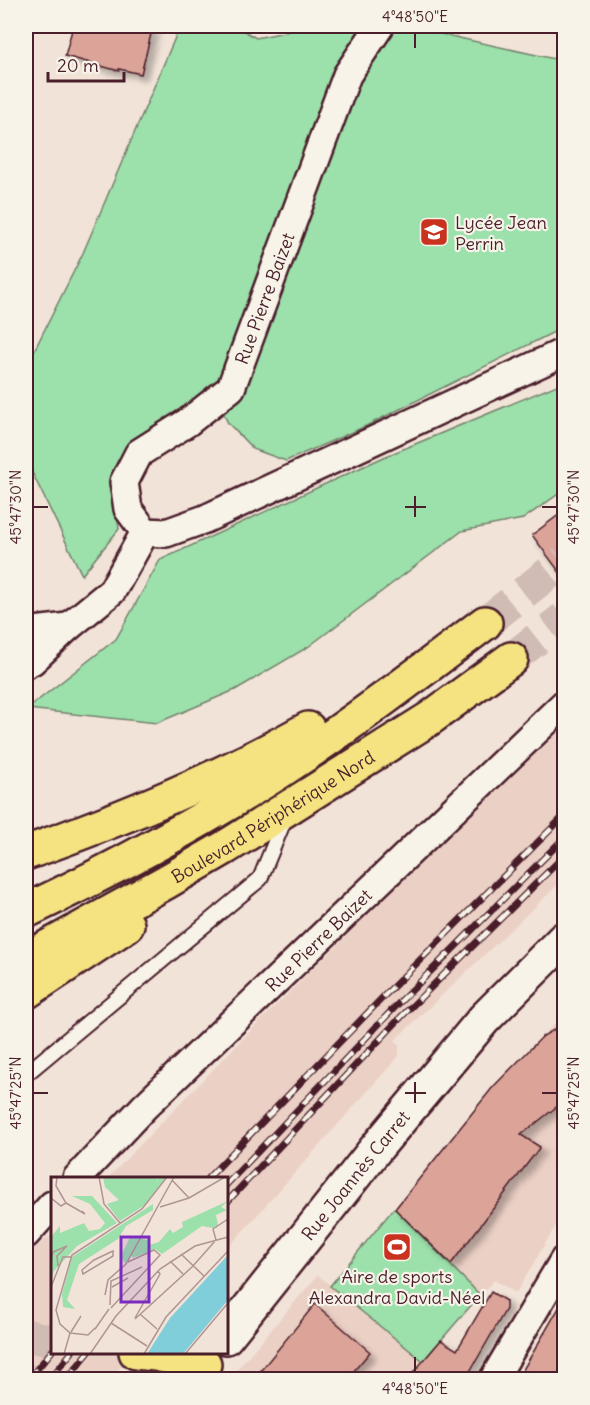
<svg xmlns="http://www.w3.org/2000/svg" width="590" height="1405" viewBox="0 0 590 1405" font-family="Delius,sans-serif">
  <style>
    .built { fill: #ebd0c5 }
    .green { fill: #9ce0ab; stroke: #73806b; stroke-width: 1.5 }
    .building { fill: #dca498; stroke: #4a1f2b; stroke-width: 1.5; filter: url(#shadow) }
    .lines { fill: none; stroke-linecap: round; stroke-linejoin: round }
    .highway-tunnel { stroke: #d0bcb5; stroke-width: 33; stroke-dasharray: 33 16; stroke-linecap: butt }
    .lane-casing { stroke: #4a1f2b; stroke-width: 18 }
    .street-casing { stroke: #4a1f2b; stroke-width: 32 }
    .secondary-casing { stroke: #4a1f2b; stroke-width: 38 }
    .highway-casing { stroke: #4a1f2b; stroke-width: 38 }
    .lane { stroke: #f7f3e8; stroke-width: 14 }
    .street { stroke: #f7f3e8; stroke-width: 27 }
    .secondary { stroke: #f7f3e8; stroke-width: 33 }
    .highway { stroke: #f5e382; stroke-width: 33 }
    .rail-casing { stroke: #4a1f2b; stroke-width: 7 }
    .rail { stroke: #f7f3e8; stroke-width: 4.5; stroke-dasharray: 14; stroke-linecap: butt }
    .ticks { fill: none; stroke: #4a1f2b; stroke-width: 2 }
    .labels { text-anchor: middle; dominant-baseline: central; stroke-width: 4.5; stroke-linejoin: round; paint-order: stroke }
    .poi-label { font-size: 18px; fill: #4a1f2b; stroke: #f7f3e8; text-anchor: start }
    .street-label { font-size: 18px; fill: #4a1f2b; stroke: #f7f3e8 }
    .inset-road { fill: none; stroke: #af9593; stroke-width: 1.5 }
    .view { fill: #7b2cbf; fill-opacity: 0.15; stroke: #7b2cbf; stroke-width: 3 }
    .inset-edge { fill: none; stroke: #4a1f2b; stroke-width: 3 }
    .neatline { fill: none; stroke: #4a1f2b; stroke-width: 2 }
    .ticks-label { font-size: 15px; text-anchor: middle; fill: #4a1f2b }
  </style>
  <defs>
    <filter id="shadow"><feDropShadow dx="5.5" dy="5.5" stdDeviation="3" flood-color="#0004"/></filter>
  </defs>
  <rect width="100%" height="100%" fill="#f2e3d8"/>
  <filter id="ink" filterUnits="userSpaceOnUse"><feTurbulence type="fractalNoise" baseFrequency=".0167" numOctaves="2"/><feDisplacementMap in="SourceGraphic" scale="12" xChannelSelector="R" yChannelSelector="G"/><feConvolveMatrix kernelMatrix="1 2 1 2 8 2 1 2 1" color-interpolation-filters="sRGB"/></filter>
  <g filter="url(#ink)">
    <g class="built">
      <polygon points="564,725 564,879 395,1040 399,1045 399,1056 227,1249 226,1178 108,1178 257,1024 444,840"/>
      <polygon points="564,1014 564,1212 516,1293 494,1280 480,1295 394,1208 499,1080"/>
      <polygon points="52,1234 52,1352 134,1353 119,1369 105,1379 26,1380 26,1256"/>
      <polygon points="318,1275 423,1361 407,1379 228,1380"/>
    </g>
    <g class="green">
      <polygon points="180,26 236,26 256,38 314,26 405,26 564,61 564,327 366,426 286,461 253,449 228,423 212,389 131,440 112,477 119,529 82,575 26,460 26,367 83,253"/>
      <polygon points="564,382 564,490 523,519 462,531 308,647 235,690 157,723 27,709 116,639 160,560 384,457"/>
      <polygon points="394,1208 480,1295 423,1361 330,1286"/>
    </g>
    <g class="building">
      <polygon points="73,26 153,26 141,74 119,69 119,71 65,56"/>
      <polygon points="564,511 564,578 532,535"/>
      <polygon points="564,1024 564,1101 521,1135 540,1147 451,1264 395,1209 493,1087 543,1036"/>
      <polygon points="491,1292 506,1301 506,1309 465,1380 407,1380 441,1340 457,1350"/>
      <polygon points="564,1299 564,1366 557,1380 517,1380"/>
      <polygon points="315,1304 370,1352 346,1380 253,1380"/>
    </g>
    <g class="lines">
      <g class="highway-tunnel">
        <polyline points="485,623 564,561"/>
        <polyline points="511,659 564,618"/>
        <polyline points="26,1335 52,1341"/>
        <polyline points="26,1379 28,1380"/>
      </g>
      <g class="lane-casing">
        <polyline id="lane" points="26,1074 260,879 285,818"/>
      </g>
      <g class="street-casing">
        <g id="street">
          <path id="s1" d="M145,532L128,509L124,482L139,453L188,422L231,388L347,75L380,26"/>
          <polyline points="145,532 166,533 205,519 564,352"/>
          <polyline points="26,632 68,627"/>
          <polyline points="26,664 32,661 68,627 112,591 145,532"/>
          <path id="s2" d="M77,1178L144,1107L564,704"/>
          <polyline points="26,1234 52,1205"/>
          <polyline points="493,1380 564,1260"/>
        </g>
      </g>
      <g class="secondary-casing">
        <g id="secondary">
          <path id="s3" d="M226,1337L378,1146L484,1019L564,939"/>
        </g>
      </g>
      <g class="highway-casing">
        <g id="highway">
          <path d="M26,853C123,818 217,780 308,729"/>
          <path d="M26,911C125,864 221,812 312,750C371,710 428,666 485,623"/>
          <path id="s4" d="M26,959L166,882L226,847L429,719L511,659"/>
          <polyline points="26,992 127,925"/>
          <polyline points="136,1352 156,1354 204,1364"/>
        </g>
      </g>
      <use href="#lane" class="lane"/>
      <use href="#street" class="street"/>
      <use href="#secondary" class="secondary"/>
      <use href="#highway" class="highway"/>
      <g class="rail-casing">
        <g id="rail">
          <polyline points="208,1178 386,994 564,816"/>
          <polyline points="226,1185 396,1006 564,838"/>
          <polyline points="226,1203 402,1016 564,856"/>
          <polyline points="28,1380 52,1351"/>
          <polyline points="49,1380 72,1352"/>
          <polyline points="66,1380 89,1352"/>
        </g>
      </g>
      <use href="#rail" class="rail"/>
    </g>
  </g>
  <path class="ticks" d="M415,33V48M415,496V517M33,507H48M405,507H426M542,507H557M415,1082V1103M33,1093H48M405,1093H426M542,1093H557M415,1357V1372"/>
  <defs>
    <g id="school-square" transform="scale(1.5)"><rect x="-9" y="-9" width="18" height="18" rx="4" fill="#c8321e" stroke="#f7f3e8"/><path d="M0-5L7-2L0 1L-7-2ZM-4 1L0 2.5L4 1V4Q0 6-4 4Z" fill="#fff"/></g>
    <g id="stadium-square" transform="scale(1.5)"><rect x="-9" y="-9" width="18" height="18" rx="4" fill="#c8321e" stroke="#f7f3e8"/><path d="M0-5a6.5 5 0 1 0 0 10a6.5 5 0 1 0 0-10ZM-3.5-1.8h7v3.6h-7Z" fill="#fff"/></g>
  </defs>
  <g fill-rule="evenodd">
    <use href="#school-square" x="434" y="232"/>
    <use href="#stadium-square" x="397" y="1247"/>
  </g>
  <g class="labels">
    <g class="poi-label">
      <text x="455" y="222">Lycée Jean<tspan x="455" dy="21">Perrin</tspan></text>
      <text x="397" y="1276" text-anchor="middle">Aire de sports<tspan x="397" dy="21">Alexandra David-Néel</tspan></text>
    </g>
    <g class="street-label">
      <text stroke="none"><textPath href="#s1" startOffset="297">Rue Pierre Baizet</textPath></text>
      <text stroke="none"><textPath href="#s4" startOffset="285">Boulevard Périphérique Nord</textPath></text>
      <text stroke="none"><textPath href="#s2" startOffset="339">Rue Pierre Baizet</textPath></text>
      <text stroke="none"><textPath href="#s3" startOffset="207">Rue Joannès Carret</textPath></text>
    </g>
  </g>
  <g transform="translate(51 1177)">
    <rect width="177" height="177" fill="#f2e3d8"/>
    <path d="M52,0H104L107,3V0H115L94,28L69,44L56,27L68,23L54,10ZM21,19H41L66,46L26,69L3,94L0,104V60L9,49V56L33,46L38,54L49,52L54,46L39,27ZM177,24L170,30L176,33L165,38L167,48L162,51L151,49L111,77L104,72L82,81L80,78L74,87L70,79L79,60L97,63L98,68L108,65L119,52L122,56L132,50L131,45ZM102,27V33L75,49L67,62L28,87L16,123L24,132L12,130L11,117L21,80Z" fill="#9ce0ab"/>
    <path d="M177,78V123L132,177H96L119,141Z" fill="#7fceda"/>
    <path class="inset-road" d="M48,0L53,27L69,46M121,3L138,21M0,21L10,29L15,26L5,9L6,0M15,26L34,37L31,34M109,30L138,21L174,0M62,74V79L32,97L31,93L43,83ZM130,77L153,99M0,83L2,75L16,69L6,79L7,89M119,84L133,98M0,110L12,80H20M61,110L77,101M54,118L57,103L75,87L123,0M59,128L60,104L91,90M60,131L109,78L103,73L77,85M89,137L106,152M84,141L109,97L107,94M84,142L141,90L165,63L162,52L177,42M60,146L96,169M44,152L58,132M20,155L30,139M19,156L37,158L44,151M13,177L19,156L9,147L5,133L21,78L91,32L116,0M39,177L65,139L109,92L144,69L177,60M93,177L115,140L177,74M134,177L177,126"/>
    <path class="view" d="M70,60H98V125H70Z"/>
    <rect width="177" height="177" class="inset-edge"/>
  </g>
  <rect width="590" height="1405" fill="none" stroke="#f7f3e8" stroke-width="66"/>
  <path d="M48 72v9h76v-9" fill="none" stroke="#4a1f2b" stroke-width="3"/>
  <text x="57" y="72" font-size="18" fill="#4a1f2b" stroke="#f7f3e8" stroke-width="4.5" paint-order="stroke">20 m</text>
  <rect x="33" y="33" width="524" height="1339" class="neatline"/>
  <g class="ticks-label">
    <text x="415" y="22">4°48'50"E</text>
    <text transform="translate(16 507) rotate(-90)" y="5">45°47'30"N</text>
    <text transform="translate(574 507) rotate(-90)" y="5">45°47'30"N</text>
    <text transform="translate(16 1093) rotate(-90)" y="5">45°47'25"N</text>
    <text transform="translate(574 1093) rotate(-90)" y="5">45°47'25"N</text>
    <text x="415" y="1394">4°48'50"E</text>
  </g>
</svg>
